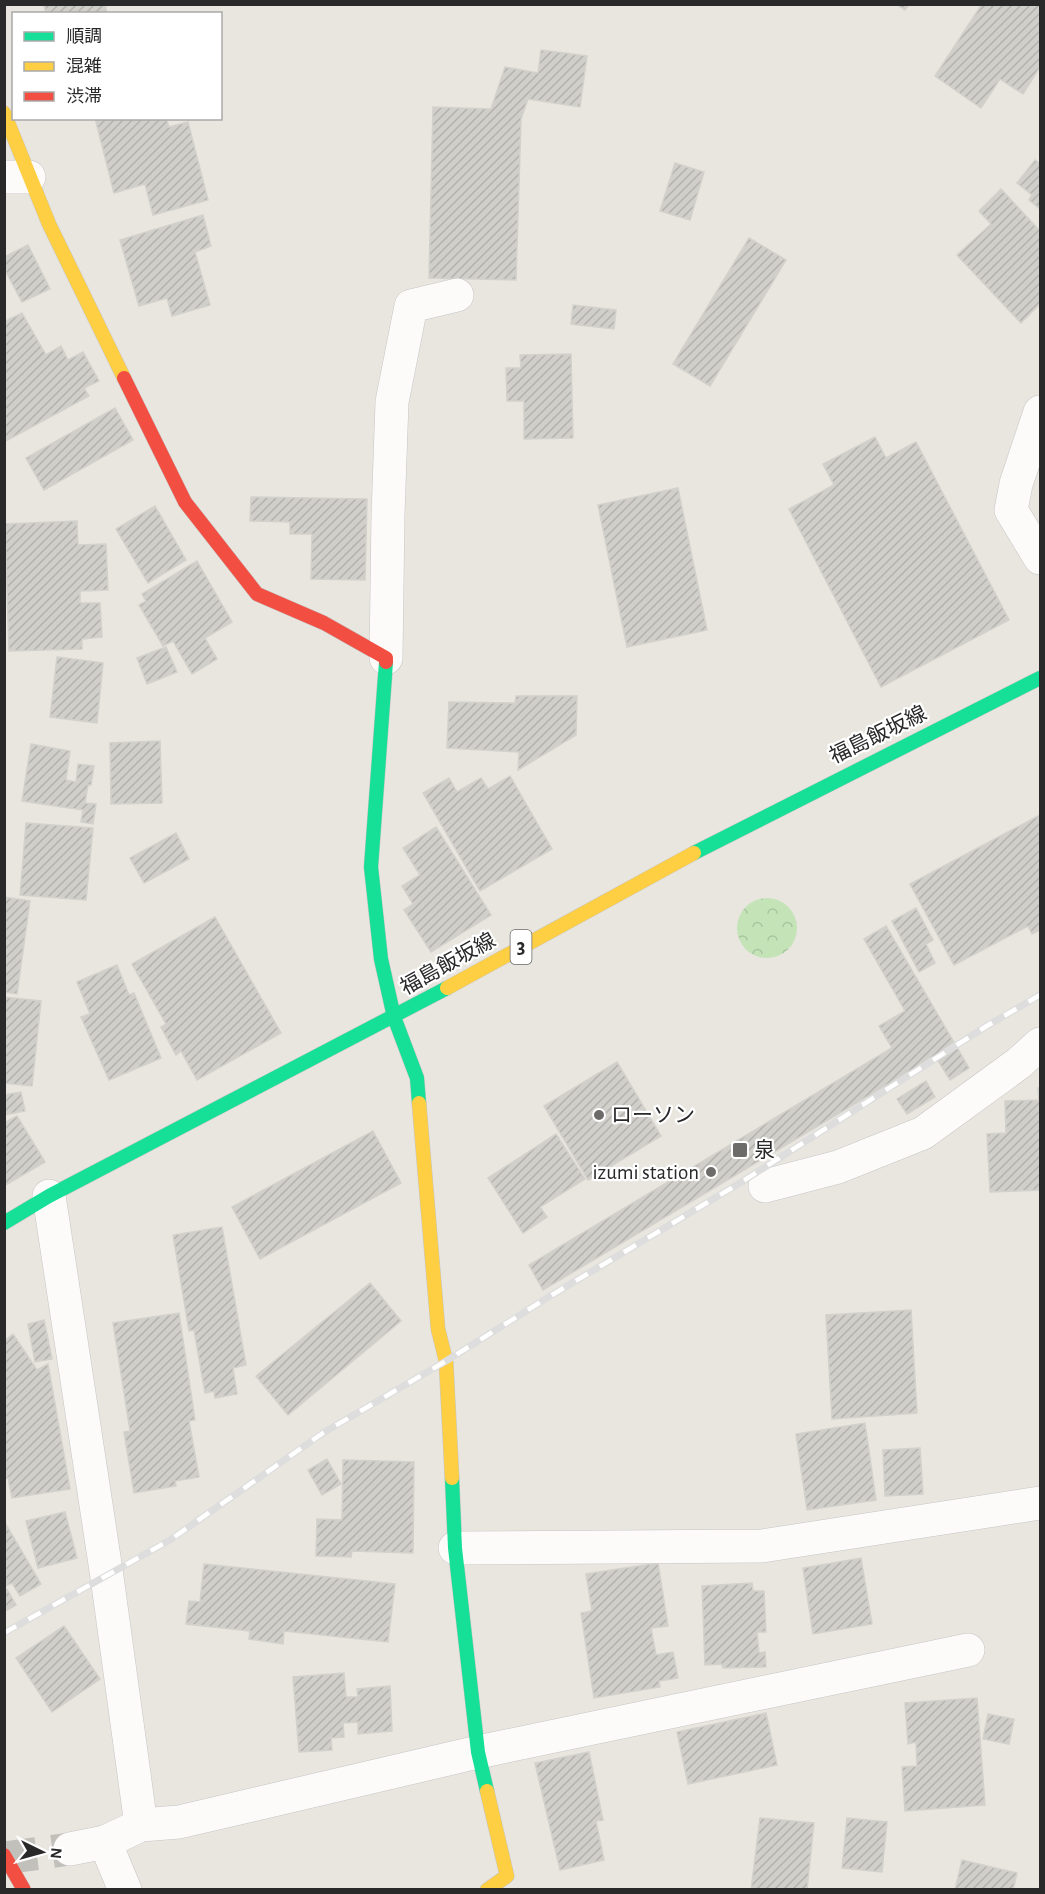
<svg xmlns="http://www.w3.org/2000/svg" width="1045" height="1894" viewBox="0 0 1045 1894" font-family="'Alegreya Sans','Noto Sans JP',sans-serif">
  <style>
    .forest { fill: url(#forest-crowns) }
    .building { fill: url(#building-hatch); stroke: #d3d1cb; stroke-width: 1.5 }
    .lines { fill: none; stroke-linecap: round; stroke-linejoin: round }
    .street-tunnel { stroke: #c2c0bb; stroke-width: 33; stroke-dasharray: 33 16; stroke-linecap: butt }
    .street-casing { stroke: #c6c5c4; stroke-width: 34 }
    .fast-casing { stroke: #c6c5c4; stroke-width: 15 }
    .slow-casing { stroke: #c6c5c4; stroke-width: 15 }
    .jam-casing { stroke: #c6c5c4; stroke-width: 15 }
    .street { stroke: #fcfbfa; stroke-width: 33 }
    .fast { stroke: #16e098; stroke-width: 14 }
    .slow { stroke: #ffcf43; stroke-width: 14 }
    .jam { stroke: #f24e42; stroke-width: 14 }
    .rail-casing { stroke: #ddddde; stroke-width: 7 }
    .rail { stroke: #fff; stroke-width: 4.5; stroke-dasharray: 14; stroke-linecap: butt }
    .jam-bridge-casing { stroke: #c4c3c1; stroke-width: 15; stroke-linecap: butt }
    .jam-bridge { stroke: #f24e42; stroke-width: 14 }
    .poi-dot { fill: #6c6b69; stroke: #fff; stroke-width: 2 }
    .labels { text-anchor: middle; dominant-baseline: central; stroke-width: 4.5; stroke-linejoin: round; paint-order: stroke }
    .shield { fill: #fff; stroke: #696969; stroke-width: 1.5 }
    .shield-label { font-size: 20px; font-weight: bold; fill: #292929 }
    .street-label { font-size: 21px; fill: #292929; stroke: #fff }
    .poi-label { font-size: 21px; fill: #292929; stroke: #fff; text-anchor: start }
  </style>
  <defs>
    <pattern id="forest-crowns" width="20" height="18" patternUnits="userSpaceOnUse" patternTransform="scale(1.5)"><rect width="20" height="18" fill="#c4e4b8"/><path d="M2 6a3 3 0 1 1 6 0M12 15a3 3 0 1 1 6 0" fill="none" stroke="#a8c49e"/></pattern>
    <pattern id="building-hatch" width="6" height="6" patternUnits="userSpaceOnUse" patternTransform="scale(1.5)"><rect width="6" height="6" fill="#d1cfca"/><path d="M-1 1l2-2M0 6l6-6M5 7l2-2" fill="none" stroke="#b3b2ae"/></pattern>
  </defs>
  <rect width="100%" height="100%" fill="#e8e6df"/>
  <circle class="forest" cx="767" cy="928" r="30"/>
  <g class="building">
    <polygon points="44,4 105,4 107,14 46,14"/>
    <polygon points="896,4 909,4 905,10"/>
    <polygon points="982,4 1040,4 1040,67 1023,94 1000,79 981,108 935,76"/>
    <polygon points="541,50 587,56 580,107 528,99 521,119 516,280 429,278 433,107 491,109 505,67 538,73"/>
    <polygon points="95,118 166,118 169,127 188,122 208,200 153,215 145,184 114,193"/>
    <polygon points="1035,160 1040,164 1040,209 1029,200 1032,195 1017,183"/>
    <polygon points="675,163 704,172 690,220 660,211"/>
    <polygon points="1001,189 1040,231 1040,304 1021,323 957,255 991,224 979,211"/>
    <polygon points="203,215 211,246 195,252 210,305 172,316 167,298 139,306 120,240"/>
    <polygon points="749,238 786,260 710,386 673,364"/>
    <polygon points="28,245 50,289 22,302 4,268 4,257"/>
    <polygon points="573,305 616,310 614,329 571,324"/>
    <polygon points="22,313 46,355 61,346 68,360 83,352 99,381 84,388 89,396 4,442 4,322"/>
    <polygon points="571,354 573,438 524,439 524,401 507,401 506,368 521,368 520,355"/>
    <polygon points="115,408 133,440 44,490 26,458"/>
    <polygon points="875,437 886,458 916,442 1009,620 881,687 789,509 834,485 823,464"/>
    <polygon points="678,488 707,630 627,647 598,505"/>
    <polygon points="251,497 367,499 365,580 311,579 312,534 290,534 290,522 250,521"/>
    <polygon points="155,506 186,560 148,583 116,529"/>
    <polygon points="77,521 78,545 106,544 108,590 80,591 80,603 100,603 102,637 82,639 82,649 9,651 5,524"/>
    <polygon points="197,561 232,622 205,638 217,659 192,674 173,641 163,646 139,605 146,601 142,594"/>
    <polygon points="166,647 177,672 147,684 137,658"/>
    <polygon points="57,657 103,663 97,723 50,717"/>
    <polygon points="516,696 577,696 576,735 518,770 519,752 447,748 449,702 515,703"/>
    <polygon points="160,741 162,803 111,804 110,743"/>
    <polygon points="31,744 70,751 66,780 76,782 78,764 94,766 91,785 88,785 85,803 96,804 93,824 81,822 83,810 22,801"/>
    <polygon points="510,776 552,849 480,891 423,793 449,778 457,792 481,778 488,789"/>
    <polygon points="1040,815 1040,930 1032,934 1028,926 954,965 910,884"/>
    <polygon points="26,823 93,828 86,900 20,895"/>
    <polygon points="436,827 491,915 431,952 404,910 413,904 402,886 420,875 403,848"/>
    <polygon points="176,833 189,859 144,883 130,858"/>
    <polygon points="4,897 30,901 17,994 4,992"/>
    <polygon points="916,908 933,940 926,944 935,963 919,972 892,921"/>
    <polygon points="215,917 281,1033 197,1080 181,1051 176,1055 161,1027 166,1024 132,964"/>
    <polygon points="886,926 969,1068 950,1080 935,1056 543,1290 529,1265 892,1048 879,1026 905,1011 864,939"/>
    <polygon points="117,965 129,995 134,993 161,1058 109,1080 81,1017 90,1014 77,982"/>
    <polygon points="4,997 41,1001 32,1086 4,1083"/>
    <polygon points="617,1062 661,1136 588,1180 544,1106"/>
    <polygon points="926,1081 935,1097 907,1114 897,1099"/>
    <polygon points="1038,1088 1040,1088 1040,1190 990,1192 987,1134 1006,1133 1005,1101 1039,1100"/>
    <polygon points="21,1092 25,1111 4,1115 4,1095"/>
    <polygon points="17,1116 45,1162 4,1186 4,1123"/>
    <polygon points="373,1131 401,1183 260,1259 232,1207"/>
    <polygon points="556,1134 585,1179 540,1207 547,1217 523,1233 488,1178"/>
    <polygon points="222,1227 246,1365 233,1368 237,1394 215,1398 214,1391 205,1393 194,1330 189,1331 173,1235"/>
    <polygon points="370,1283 401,1321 288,1415 256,1376"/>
    <polygon points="911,1310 917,1413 832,1419 826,1315"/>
    <polygon points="179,1313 195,1420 189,1421 199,1477 175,1481 176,1486 134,1493 124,1432 130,1431 113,1323"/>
    <polygon points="44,1320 52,1359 35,1362 28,1324"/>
    <polygon points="13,1334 37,1370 48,1364 70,1489 12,1498 8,1478 4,1479 4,1341"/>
    <polygon points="865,1423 876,1500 807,1510 796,1434"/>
    <polygon points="920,1448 923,1494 885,1496 883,1450"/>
    <polygon points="327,1459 341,1484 322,1495 308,1470"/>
    <polygon points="343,1460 414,1462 413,1553 352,1551 351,1557 316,1556 317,1519 342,1520"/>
    <polygon points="65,1512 77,1558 38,1568 26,1521"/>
    <polygon points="4,1521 41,1584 20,1596 12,1583 4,1587"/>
    <polygon points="861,1558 872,1624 813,1634 803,1568"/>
    <polygon points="658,1563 668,1626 651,1628 656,1655 673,1652 678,1678 659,1681 660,1687 594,1698 581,1613 592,1611 586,1574"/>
    <polygon points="204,1564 395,1584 388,1642 284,1631 283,1644 249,1639 250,1631 186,1624 189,1601 200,1602"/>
    <polygon points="752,1583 753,1591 764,1591 766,1632 757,1632 759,1653 765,1652 766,1667 723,1668 722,1664 705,1665 702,1586"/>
    <polygon points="7,1589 16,1605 4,1612 4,1591"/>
    <polygon points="64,1626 100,1679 52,1712 16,1658"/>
    <polygon points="344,1673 346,1697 358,1697 357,1689 390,1686 392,1731 358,1734 358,1722 343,1723 344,1737 331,1738 332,1750 299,1752 293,1677"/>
    <polygon points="977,1698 985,1805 905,1811 902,1767 917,1766 916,1742 908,1744 905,1703"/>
    <polygon points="766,1713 777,1765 688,1784 677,1732"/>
    <polygon points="988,1714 1014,1719 1009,1744 983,1739"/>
    <polygon points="589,1752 603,1820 596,1821 604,1860 560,1870 535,1763"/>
    <polygon points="760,1818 814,1823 807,1890 751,1890"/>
    <polygon points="847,1818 887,1822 882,1872 842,1868"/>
    <polygon points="962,1860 1017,1873 1013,1890 955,1890"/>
  </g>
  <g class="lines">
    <polyline class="street-tunnel" points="4,1858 70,1849"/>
    <g class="street-casing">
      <g id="street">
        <polyline points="4,177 29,177"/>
        <polyline points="1040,412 1016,484 1011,510 1040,558"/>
        <polyline points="386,658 388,515 392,402 411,306 457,295"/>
        <polyline points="765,1186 838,1167 923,1133 1019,1063 1040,1044"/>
        <polyline points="49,1196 107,1577 141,1825"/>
        <polyline points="455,1548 762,1546 1040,1503"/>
        <polyline points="105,1842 141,1825 179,1822 478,1752 968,1650"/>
        <polyline points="70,1849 105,1842 125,1890"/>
      </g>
    </g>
    <g class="fast-casing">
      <g id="fast">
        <polyline points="386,662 371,867 381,959 394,1017 417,1078 419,1103"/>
        <polyline points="694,853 1040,678"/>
        <polyline points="4,1223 49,1196 447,988"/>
        <polyline points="452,1478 455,1548 478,1752 487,1791"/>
      </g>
    </g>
    <g class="slow-casing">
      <g id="slow">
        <polyline points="4,113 49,224 124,378"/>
        <polyline points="447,988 694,853"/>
        <polyline points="419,1103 438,1329 446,1361 452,1478"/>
        <polyline points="487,1890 507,1876 487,1791"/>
      </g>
    </g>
    <g class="jam-casing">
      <polyline id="jam" points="124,378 185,502 257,594 324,623 386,658 386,662"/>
    </g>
    <use href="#street" class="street"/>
    <use href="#fast" class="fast"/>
    <use href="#slow" class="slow"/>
    <use href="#jam" class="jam"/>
    <g class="rail-casing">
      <polyline id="rail" points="4,1633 170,1540 323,1433 446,1361 547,1298 740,1183 985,1027 1040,995"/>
    </g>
    <use href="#rail" class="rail"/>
    <g class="jam-bridge-casing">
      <polyline id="jam-bridge" points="4,1855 24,1890"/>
    </g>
    <use href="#jam-bridge" class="jam-bridge"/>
  </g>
  <g class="poi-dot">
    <circle cx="599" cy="1115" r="6"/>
    <rect x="732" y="1142" width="16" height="16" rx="3"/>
    <circle cx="711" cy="1172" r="6"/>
  </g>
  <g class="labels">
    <rect class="shield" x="510.5" y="930" width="21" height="34" rx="4.5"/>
    <g class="shield-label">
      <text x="521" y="947">3</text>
    </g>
    <g class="street-label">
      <text transform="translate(878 735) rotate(-26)">福島飯坂線</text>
      <text transform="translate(448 964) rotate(-29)">福島飯坂線</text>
    </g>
    <g class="poi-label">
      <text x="611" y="1115">ローソン</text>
      <text x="754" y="1150">泉</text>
      <text x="699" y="1172" text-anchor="end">izumi station</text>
    </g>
  </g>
  <rect width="1045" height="1894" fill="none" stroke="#292929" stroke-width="12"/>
  <rect x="12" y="12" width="210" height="108" fill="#ffffff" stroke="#a9a9a9" stroke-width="1.5"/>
  <rect x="24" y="32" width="30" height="9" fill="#16e098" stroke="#a9a9a9" stroke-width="1.5"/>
  <text x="66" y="42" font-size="18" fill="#292929">順調</text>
  <rect x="24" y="62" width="30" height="9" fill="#ffcf43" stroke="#a9a9a9" stroke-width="1.5"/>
  <text x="66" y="72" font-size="18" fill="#292929">混雑</text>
  <rect x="24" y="92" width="30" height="9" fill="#f24e42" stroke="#a9a9a9" stroke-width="1.5"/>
  <text x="66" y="102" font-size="18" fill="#292929">渋滞</text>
  <g transform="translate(42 1852) rotate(95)" stroke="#ffffff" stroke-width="4.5" paint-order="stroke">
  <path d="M0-4.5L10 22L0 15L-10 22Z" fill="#292929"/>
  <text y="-9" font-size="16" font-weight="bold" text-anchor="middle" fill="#292929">N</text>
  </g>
</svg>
